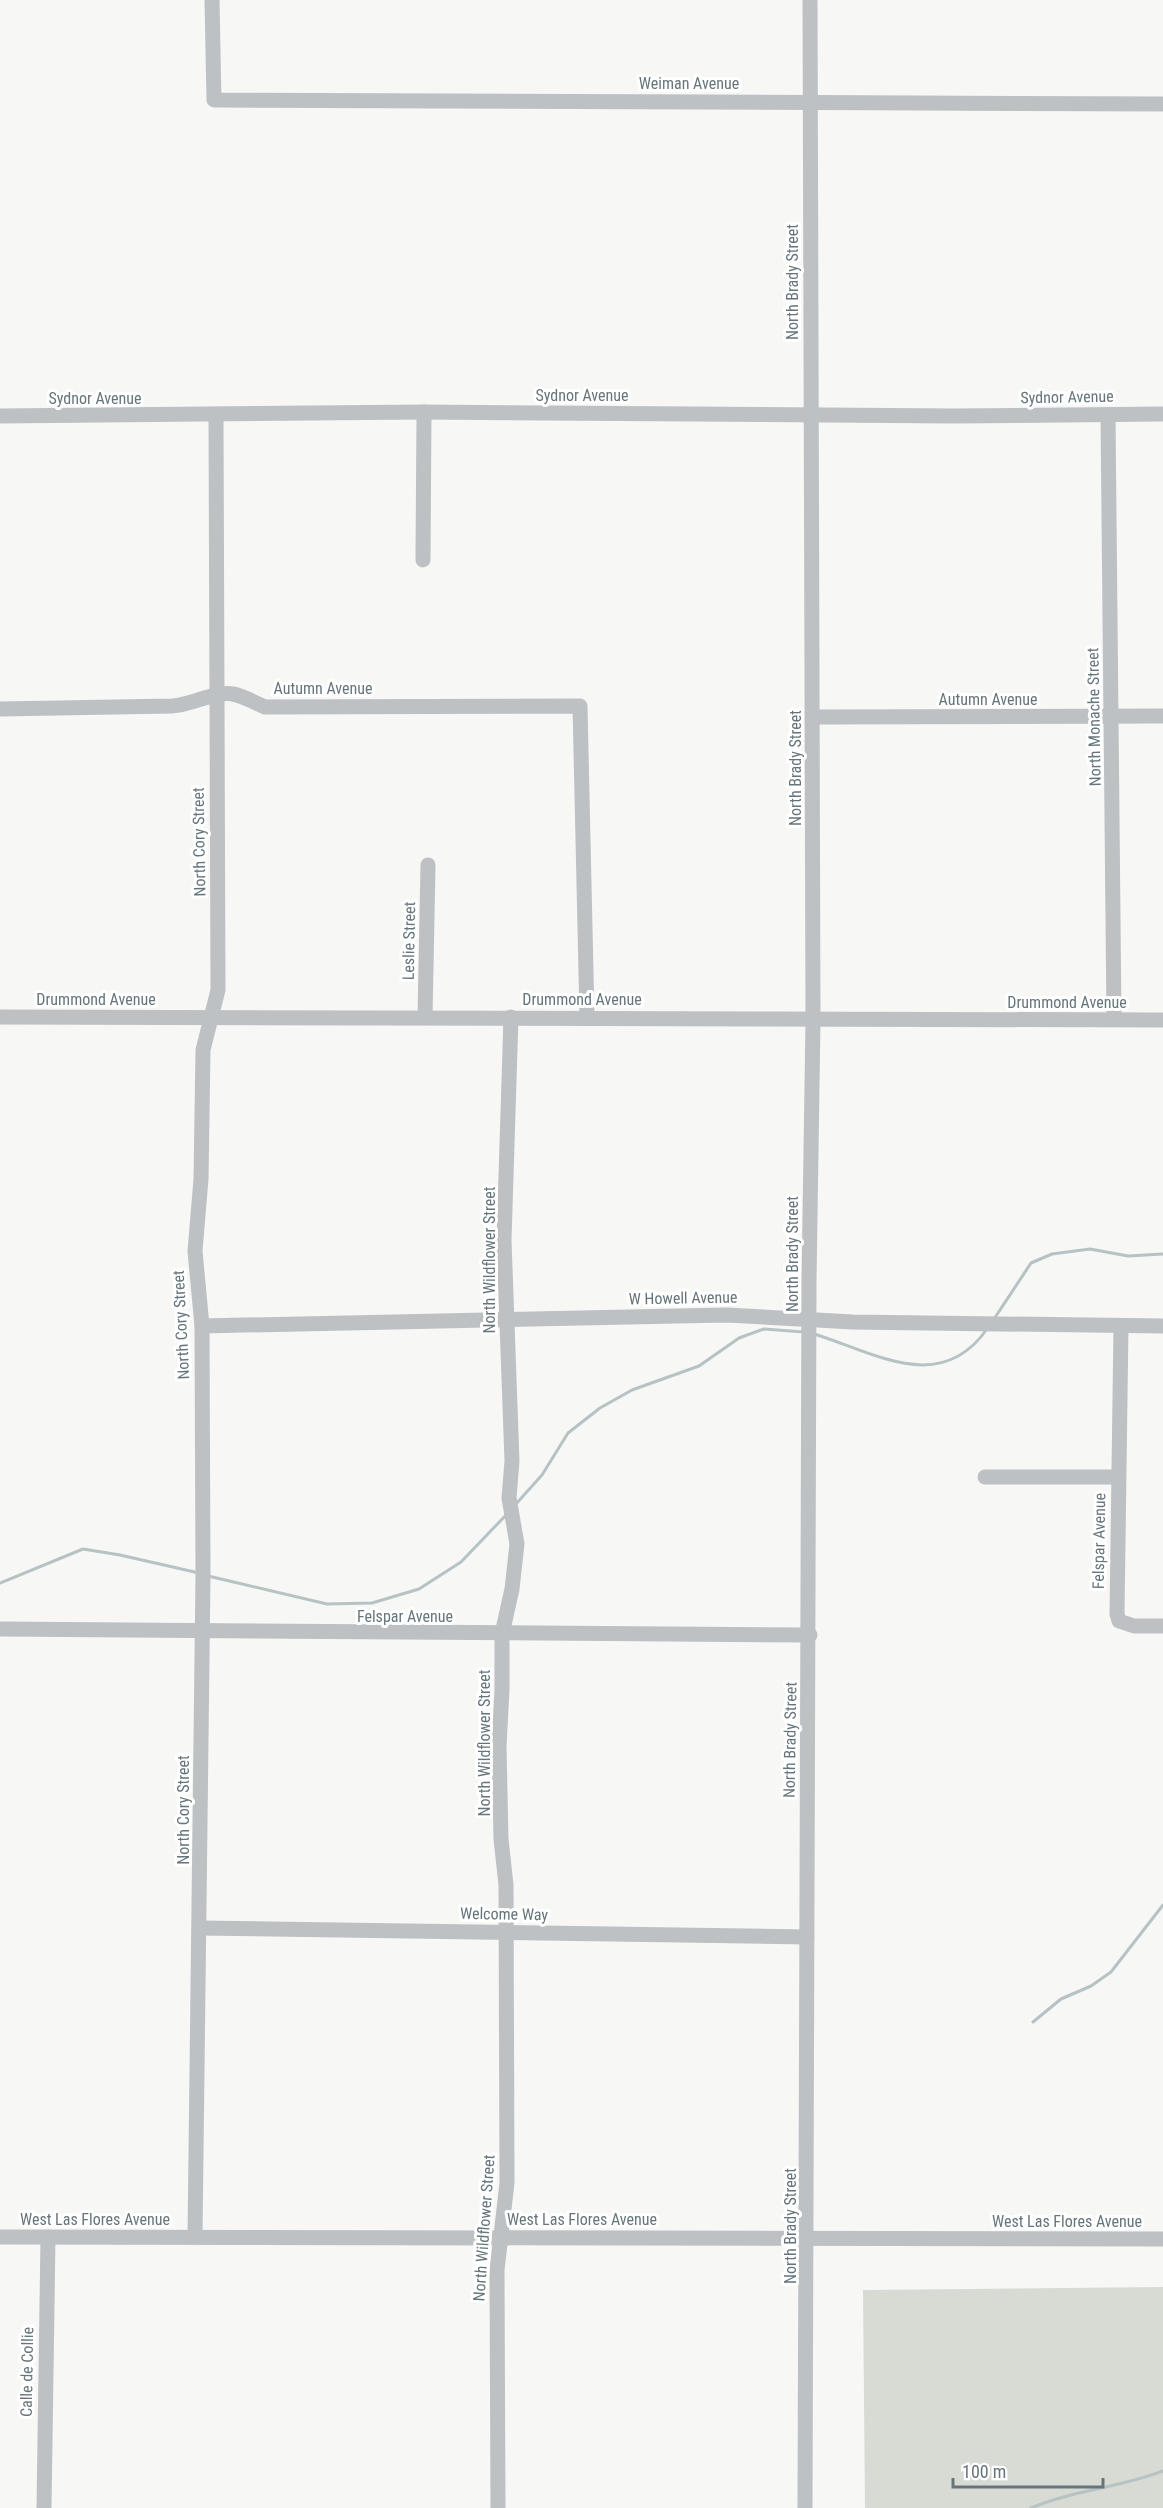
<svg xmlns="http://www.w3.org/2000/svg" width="1163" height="2508" viewBox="0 0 1163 2508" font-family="'Roboto Condensed',sans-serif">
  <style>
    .green { fill: #d8dbd4 }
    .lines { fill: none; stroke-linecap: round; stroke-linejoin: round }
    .stream { stroke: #b6c2c4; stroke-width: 3 }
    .minor { stroke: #bdc1c4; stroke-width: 15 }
    .labels { text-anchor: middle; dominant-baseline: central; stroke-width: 6; stroke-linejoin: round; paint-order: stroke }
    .street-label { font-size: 16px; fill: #66757b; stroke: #fff }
  </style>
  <rect width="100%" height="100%" fill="#f7f7f5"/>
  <polygon class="green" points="1163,2287 1163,2508 865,2508 863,2290"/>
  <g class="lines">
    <g class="stream">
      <polyline points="994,1319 1031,1263 1052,1254 1090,1249 1128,1256 1163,1254"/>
      <path d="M814,1334C874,1352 940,1396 987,1329"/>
      <polyline points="515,1505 542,1475 568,1433 600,1408 632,1390 699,1366 739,1338 764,1329 804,1332"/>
      <polyline points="208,1576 327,1604 372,1603 419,1589 461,1562 507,1514"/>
      <polyline points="0,1583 83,1549 120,1555 199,1573"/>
      <polyline points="1033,2022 1061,1999 1091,1986 1111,1972 1163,1905"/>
      <path d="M1031,2508C1073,2490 1120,2488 1163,2471"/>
    </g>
    <g class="minor">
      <polyline points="212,0 214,100 1163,104"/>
      <polyline points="1108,415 1114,1019"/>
      <polyline points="0,416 424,412 953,416 1163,414"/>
      <polyline points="423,560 424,412"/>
      <path d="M0,709L172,706C193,705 213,691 233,694C244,696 255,703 265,707L580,706L587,1017"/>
      <polyline points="813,717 1163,716"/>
      <polyline points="0,1017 1163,1020"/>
      <polyline points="425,1017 428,865"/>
      <polyline points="202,1326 727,1315 853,1322 1163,1326"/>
      <polyline points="1121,1326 1117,1614 1119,1621 1134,1626 1163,1626"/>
      <polyline points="985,1477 1118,1477"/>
      <polyline points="0,1629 810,1635"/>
      <polyline points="200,1928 807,1937"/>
      <polyline points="195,2236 203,1575 202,1326 195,1251 201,1179 203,1050 218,990 216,415"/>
      <polyline points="0,2237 1163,2239"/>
      <polyline points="44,2508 48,2237"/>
      <polyline points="498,2508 497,2270 507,2183 506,1885 501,1839 499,1746 502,1690 502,1634 512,1589 517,1544 509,1498 512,1461 504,1240 511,1017"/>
      <polyline points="805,2508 809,1281 813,1021 810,0"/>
    </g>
  </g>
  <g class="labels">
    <g class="street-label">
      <text x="689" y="83">Weiman Avenue</text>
      <text transform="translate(792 282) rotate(-90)">North Brady Street</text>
      <text x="582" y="395">Sydnor Avenue</text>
      <text transform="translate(1067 397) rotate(-1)">Sydnor Avenue</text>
      <text x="95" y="398">Sydnor Avenue</text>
      <text x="323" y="688">Autumn Avenue</text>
      <text x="988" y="699">Autumn Avenue</text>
      <text transform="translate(1094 717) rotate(-91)">North Monache Street</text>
      <text transform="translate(795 768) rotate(-90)">North Brady Street</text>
      <text transform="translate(199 842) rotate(-91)">North Cory Street</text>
      <text transform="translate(409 941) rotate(-89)">Leslie Street</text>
      <text x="96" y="999">Drummond Avenue</text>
      <text x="582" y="999">Drummond Avenue</text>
      <text x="1067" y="1002">Drummond Avenue</text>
      <text transform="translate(792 1254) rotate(-90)">North Brady Street</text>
      <text transform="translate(489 1260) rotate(-90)">North Wildflower Street</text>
      <text transform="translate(683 1298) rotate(-1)">W Howell Avenue</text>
      <text transform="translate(181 1325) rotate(-93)">North Cory Street</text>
      <text transform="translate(1099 1541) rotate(-89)">Felspar Avenue</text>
      <text x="405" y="1616">Felspar Avenue</text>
      <text transform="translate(790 1740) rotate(-89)">North Brady Street</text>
      <text transform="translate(484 1743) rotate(-90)">North Wildflower Street</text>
      <text transform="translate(183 1810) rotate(-90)">North Cory Street</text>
      <text transform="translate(504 1914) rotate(1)">Welcome Way</text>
      <text x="95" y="2219">West Las Flores Avenue</text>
      <text x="582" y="2219">West Las Flores Avenue</text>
      <text x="1067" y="2221">West Las Flores Avenue</text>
      <text transform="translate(790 2226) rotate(-90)">North Brady Street</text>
      <text transform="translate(484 2228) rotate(-86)">North Wildflower Street</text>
      <text transform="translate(27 2372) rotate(-89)">Calle de Collie</text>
    </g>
  </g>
  <path d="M953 2478v9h150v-9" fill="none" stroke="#66757b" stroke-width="3"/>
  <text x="962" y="2478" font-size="18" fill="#66757b" stroke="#ffffff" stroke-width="4.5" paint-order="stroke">100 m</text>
</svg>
